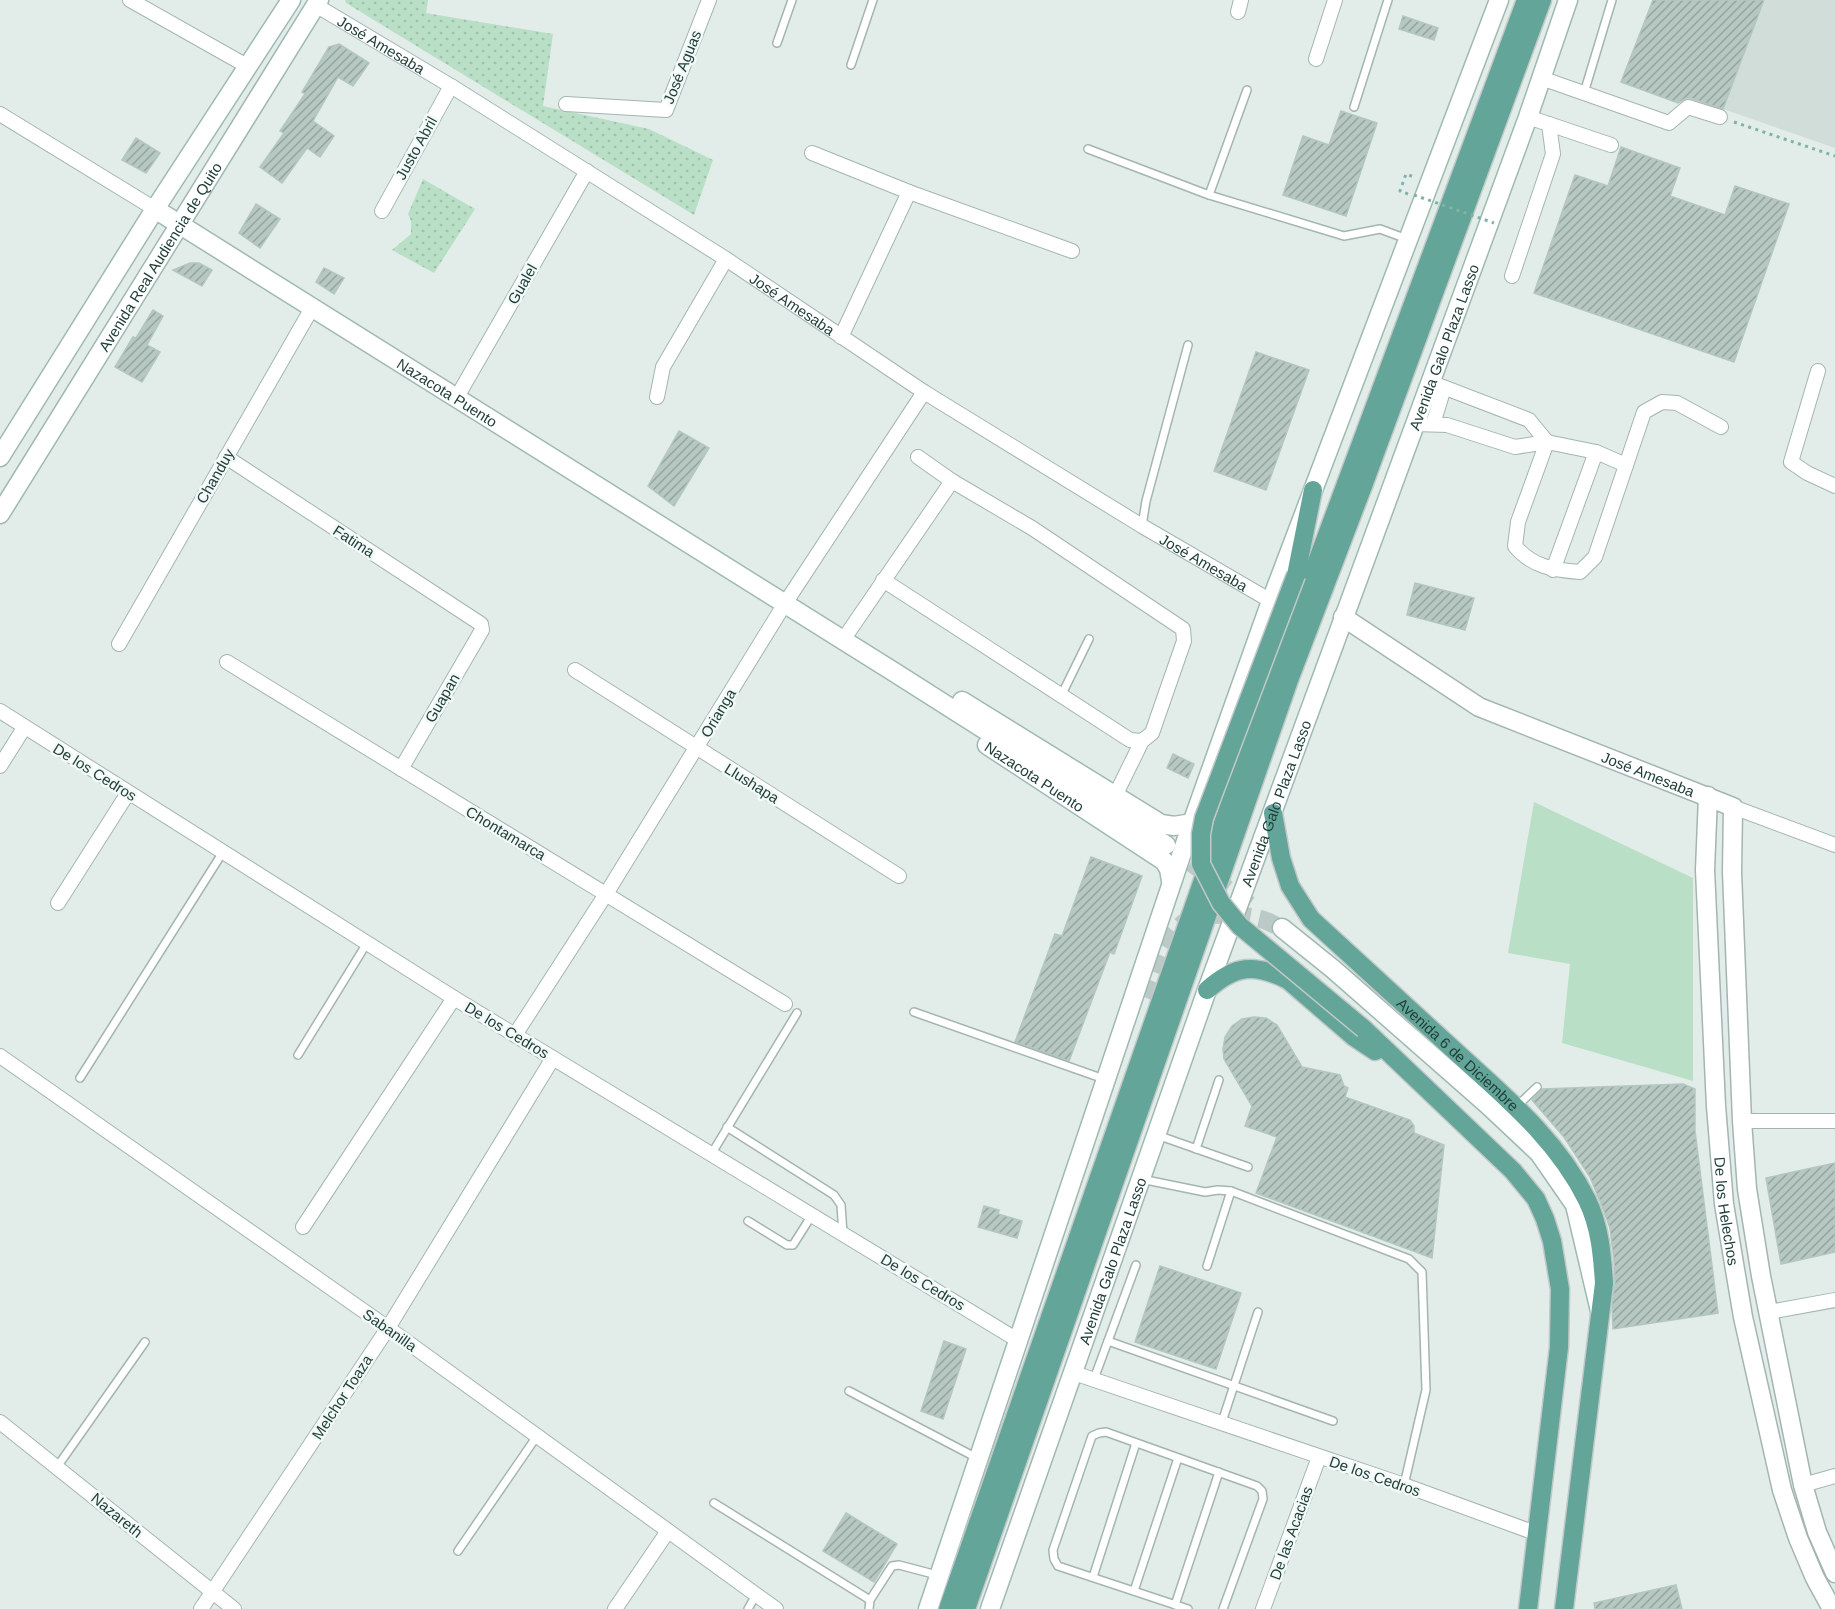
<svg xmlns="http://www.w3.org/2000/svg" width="1835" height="1609" viewBox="0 0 1835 1609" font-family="Helvetica,sans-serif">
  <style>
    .built { fill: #d0ddd8 }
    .green { fill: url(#green-dots) }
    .pitch { fill: #b9dfc6 }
    .building { fill: url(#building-hatch); stroke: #b3c7c0; stroke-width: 1.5 }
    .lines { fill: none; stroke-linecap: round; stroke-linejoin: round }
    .secondary-tunnel { stroke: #bbcac6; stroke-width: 18; stroke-dasharray: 18 9; stroke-linecap: butt }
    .service-casing { stroke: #a4b5b1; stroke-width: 10 }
    .minor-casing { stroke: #a4b5b1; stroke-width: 16 }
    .tertiary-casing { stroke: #a4b5b1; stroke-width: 21 }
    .secondary-casing { stroke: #9fb9b2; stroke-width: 21 }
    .primary-casing { stroke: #c1c9c8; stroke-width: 21 }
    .path { stroke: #80b3a6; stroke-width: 3; stroke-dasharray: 3 4.5; stroke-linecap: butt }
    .service { stroke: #fff; stroke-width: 7 }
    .minor { stroke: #fff; stroke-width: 14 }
    .tertiary { stroke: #fff; stroke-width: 18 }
    .secondary { stroke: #fff; stroke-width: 18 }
    .primary { stroke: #63a599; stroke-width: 18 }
    .primary-bridge-casing { stroke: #c1c9c8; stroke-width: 21; stroke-linecap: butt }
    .path-bridge { stroke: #80b3a6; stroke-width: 3; stroke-dasharray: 3 4.5; stroke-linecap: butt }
    .primary-bridge { stroke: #63a599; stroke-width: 18 }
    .labels { text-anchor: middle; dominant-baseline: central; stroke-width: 5; stroke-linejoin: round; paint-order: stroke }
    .street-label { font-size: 15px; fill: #203f39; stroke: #f2f9f6 }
  </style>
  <defs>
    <pattern id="green-dots" width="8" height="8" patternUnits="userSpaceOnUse" patternTransform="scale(1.5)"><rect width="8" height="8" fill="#b9dfc6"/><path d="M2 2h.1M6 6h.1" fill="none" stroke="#9fc0ab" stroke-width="1.8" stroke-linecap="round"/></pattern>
    <pattern id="building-hatch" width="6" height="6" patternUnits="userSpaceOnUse" patternTransform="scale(1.5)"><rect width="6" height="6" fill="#b7c8c2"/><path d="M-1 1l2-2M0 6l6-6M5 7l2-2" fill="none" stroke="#94a49f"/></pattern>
  </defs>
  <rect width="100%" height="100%" fill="#e2ede9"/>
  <polygon class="built" points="1765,0 1835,0 1835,148 1723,109"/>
  <g class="green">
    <polygon points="345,0 428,0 426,13 553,34 543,106 649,129 713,160 694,215 346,3"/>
    <polygon points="423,179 475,209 434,273 392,250 411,234 411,221 408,214"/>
  </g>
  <polygon class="pitch" points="1534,802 1693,878 1693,1081 1562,1043 1570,964 1508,953"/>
  <g class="building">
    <polygon points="1653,0 1764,0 1723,109 1690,98 1686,98 1678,103 1621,82"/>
    <polygon points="1403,16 1438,28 1434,40 1399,29"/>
    <polygon points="339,44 369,63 353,86 338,77 313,121 334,136 320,157 307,148 282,183 260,167 284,133 280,131 305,94 302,92 329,47"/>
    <polygon points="1341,111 1377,123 1346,216 1283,195 1303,136 1329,145"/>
    <polygon points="136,138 160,153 146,173 122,160"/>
    <polygon points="1621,147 1680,168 1670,196 1725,215 1735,186 1789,204 1734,362 1534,293 1575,175 1608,186"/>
    <polygon points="256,204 280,219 260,248 239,233"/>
    <polygon points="190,263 199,263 212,270 202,286 173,270"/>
    <polygon points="324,268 344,278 334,294 316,282"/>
    <polygon points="153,310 163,316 147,345 160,352 142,382 115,367 133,337 136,338"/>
    <polygon points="1256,352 1309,370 1266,490 1214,471"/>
    <polygon points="679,431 709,448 674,506 648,486"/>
    <polygon points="1415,583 1474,598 1465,630 1407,615"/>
    <polygon points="1173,754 1194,764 1188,778 1167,768"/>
    <polygon points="1091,857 1142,876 1114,954 1110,952 1069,1061 1015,1042 1055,934 1062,936"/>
    <polygon points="1254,1017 1266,1018 1277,1025 1302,1067 1340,1075 1344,1086 1348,1088 1345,1097 1410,1120 1414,1126 1414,1133 1444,1145 1432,1258 1256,1193 1277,1137 1245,1126 1252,1106 1224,1059 1223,1049 1225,1037 1232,1026 1242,1019"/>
    <polygon points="1683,1084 1695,1089 1695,1131 1718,1313 1613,1329 1612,1306 1615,1282 1614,1260 1610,1228 1602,1206 1590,1177 1564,1137 1532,1100 1542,1089"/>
    <polygon points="1835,1163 1835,1252 1781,1264 1766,1178"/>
    <polygon points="984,1206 999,1210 998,1214 1022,1221 1017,1238 978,1227"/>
    <polygon points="1160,1266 1241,1293 1216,1369 1135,1342"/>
    <polygon points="944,1341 966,1349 943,1419 921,1411"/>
    <polygon points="846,1513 897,1544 874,1582 823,1551"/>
    <polygon points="1676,1585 1682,1609 1595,1609 1594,1603"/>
  </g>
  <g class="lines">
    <g class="secondary-tunnel">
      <polyline points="1169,847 1251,906"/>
      <path d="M1144,997C1154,974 1162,944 1180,926C1194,911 1237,914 1256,918C1265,919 1274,925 1282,928"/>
    </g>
    <g class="service-casing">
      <g id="service">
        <polyline points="777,43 792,0"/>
        <polyline points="851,65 873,0"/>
        <polyline points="1584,93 1612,0"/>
        <polyline points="1354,107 1388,0"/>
        <polyline points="1088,149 1209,195 1344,236 1380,229 1407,239"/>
        <polyline points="1209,195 1247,90"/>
        <polyline points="1142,526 1146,501 1188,345"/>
        <polyline points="1061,696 1089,639"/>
        <polyline points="914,1012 1104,1079"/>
        <polyline points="298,1055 367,943"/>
        <polyline points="80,1078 223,852"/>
        <polyline points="1516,1107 1537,1087"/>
        <polyline points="727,1127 834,1195 841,1205 843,1234"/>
        <polyline points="1157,1135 1248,1167"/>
        <polyline points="1196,1149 1219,1080"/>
        <polyline points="712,1153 797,1013"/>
        <polyline points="1141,1179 1205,1192 1218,1190 1231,1191 1409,1259 1422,1272 1426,1390 1404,1485"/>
        <polyline points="748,1221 787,1245 793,1245 812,1215"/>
        <polyline points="1207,1266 1231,1191"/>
        <polyline points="1108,1341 1333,1421"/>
        <polyline points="1094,1379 1136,1265"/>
        <polyline points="849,1391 977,1458"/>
        <polyline points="1222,1422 1258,1312"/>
        <polyline points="57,1467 145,1342"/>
        <polyline points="714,1503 870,1600"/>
        <polyline points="458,1551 537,1436"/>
        <polyline points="1093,1577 1136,1443"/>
        <polyline points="1134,1591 1178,1458"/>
        <polyline points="1175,1605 1219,1472"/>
        <polyline points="748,1609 756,1595"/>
        <polyline points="869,1609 870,1600 892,1566 899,1565 937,1575"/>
        <polyline points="1188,1609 1058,1566 1054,1559 1053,1550 1092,1436 1099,1433 1106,1432 1257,1486 1262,1491 1263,1499 1223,1609"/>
      </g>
    </g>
    <g class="minor-casing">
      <g id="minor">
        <polyline points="130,0 247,66"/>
        <path id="s1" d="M317,6L451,86L726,259L924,392L1142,526L1271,601"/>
        <polyline points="1238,12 1241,0"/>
        <polyline points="1316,59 1335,0"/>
        <polyline points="1541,78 1669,123 1688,107 1720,117"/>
        <polyline points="566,104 666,110 709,0"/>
        <polyline points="0,114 155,209"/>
        <polyline points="1528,117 1611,145"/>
        <polyline points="812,153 909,192 1072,251"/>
        <polyline points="382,211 451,86"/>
        <polyline points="1512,276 1553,154 1549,124"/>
        <polyline points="841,337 909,192"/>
        <polyline points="1818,371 1791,462 1807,473 1835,486"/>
        <polyline points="1430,382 1529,420 1547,442"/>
        <polyline points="457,397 587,171"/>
        <polyline points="657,397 663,367 726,259"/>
        <polyline points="1415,424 1447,425 1515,447 1547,442 1596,452 1626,465"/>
        <polyline points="1433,424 1444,388"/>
        <path d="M1547,442L1518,522L1515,546C1532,567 1554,570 1580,572L1595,557L1644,412L1662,402L1677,403L1721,427"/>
        <polyline points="226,457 481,624 482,630 401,769"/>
        <polyline points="952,481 1032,528 1183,629 1184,641 1152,733 1142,741 1115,796"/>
        <polyline points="1553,570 1596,452"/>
        <polyline points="883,580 1130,740 1142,741"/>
        <polyline points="843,640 952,481 918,457"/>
        <polyline points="119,644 312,308"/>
        <polyline points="227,662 785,1004"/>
        <polyline points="575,670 899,876"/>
        <polyline points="0,711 454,998 1019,1341"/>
        <polyline points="0,766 24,728"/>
        <polyline points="1733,807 1835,845"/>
        <polyline points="58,903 128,793"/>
        <polyline points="515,1035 606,894 784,605 924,392"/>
        <polyline points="0,1056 388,1328 776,1609"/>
        <polyline points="1742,1121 1835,1121"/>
        <polyline points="303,1227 454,998"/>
        <polyline points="1769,1312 1835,1300"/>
        <polyline points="1074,1373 1404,1485 1538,1534"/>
        <polyline points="0,1422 234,1609"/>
        <polyline points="1803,1485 1835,1476"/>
        <polyline points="201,1609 388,1328 553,1058"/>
        <polyline points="615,1609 668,1531"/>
        <polyline points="1263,1609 1319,1457"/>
      </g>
    </g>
    <g class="tertiary-casing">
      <g id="tertiary">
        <path id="s2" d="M1343,617L1479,707L1733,807L1732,872L1742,1121L1747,1189L1761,1276L1803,1485L1817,1532L1835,1573"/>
        <path id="s3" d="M1708,796L1705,870L1716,1106L1724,1204L1743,1317L1782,1490L1798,1538L1815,1578L1832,1609"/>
      </g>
    </g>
    <g class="secondary-casing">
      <g id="secondary">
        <path id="s4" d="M155,209L894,672L1166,845"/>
        <polyline points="0,457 155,209 291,0"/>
        <path id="s5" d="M0,514L319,0"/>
        <polyline points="962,701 1161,824 1174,826 1192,823"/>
        <path id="s6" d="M987,745L1164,861L1169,869L1171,881"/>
        <polyline points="1282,928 1333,969 1488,1105 1539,1153 1575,1205 1600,1311"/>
        <polyline points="928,1609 1192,823 1271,601 1499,0"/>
        <path id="s7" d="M990,1609L1207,990L1528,117L1568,0"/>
      </g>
    </g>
    <g class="primary-casing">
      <g id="primary">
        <polyline points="1296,575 1313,490"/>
        <path id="s8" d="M1273,813L1281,858L1290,886L1311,919C1359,963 1407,1007 1455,1051C1504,1096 1557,1139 1587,1200C1600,1227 1602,1254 1604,1283L1564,1609"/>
        <path d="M1207,990C1235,965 1254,963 1288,980L1354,1037L1375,1051"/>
        <polyline points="1364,1029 1513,1171 1536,1199 1545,1219 1552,1241 1560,1289 1559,1347 1528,1609"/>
        <polyline points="948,1609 1273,680 1526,0"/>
        <polyline points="966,1609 1289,680 1363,486 1542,0"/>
      </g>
    </g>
    <g class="path">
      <polyline points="1734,122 1835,156"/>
      <polyline points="1408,194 1400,191 1406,174 1414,177"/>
    </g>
    <use href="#service" class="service"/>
    <use href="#minor" class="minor"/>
    <use href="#tertiary" class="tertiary"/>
    <use href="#secondary" class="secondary"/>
    <use href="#primary" class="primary"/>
    <g class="primary-bridge-casing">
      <polyline id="primary-bridge" points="1296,575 1204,818 1201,834 1201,864 1221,903 1240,926 1364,1029"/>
    </g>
    <polyline class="path-bridge" points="1414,195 1494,223"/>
    <use href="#primary-bridge" class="primary-bridge"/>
  </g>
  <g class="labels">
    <g class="street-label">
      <text stroke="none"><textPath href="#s1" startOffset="75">José Amesaba</textPath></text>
      <text transform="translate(682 67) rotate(-68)">José Aguas</text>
      <text transform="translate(416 148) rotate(-61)">Justo Abril</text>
      <text stroke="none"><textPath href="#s5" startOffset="303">Avenida Real Audiencia de Quito</textPath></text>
      <text transform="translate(522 284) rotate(-60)">Gualel</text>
      <text stroke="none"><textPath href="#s1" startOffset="561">José Amesaba</textPath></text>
      <text stroke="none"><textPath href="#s7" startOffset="1341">Avenida Galo Plaza Lasso</textPath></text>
      <text stroke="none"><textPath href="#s4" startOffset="345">Nazacota Puento</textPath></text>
      <text transform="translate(215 476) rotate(-60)">Chanduy</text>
      <text transform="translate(354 541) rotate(33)">Fatima</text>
      <text stroke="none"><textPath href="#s1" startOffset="1047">José Amesaba</textPath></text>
      <text transform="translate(442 698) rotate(-60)">Guapan</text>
      <text transform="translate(718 713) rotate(-59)">Orianga</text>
      <text transform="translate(95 772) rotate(32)">De los Cedros</text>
      <text stroke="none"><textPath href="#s2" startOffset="345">José Amesaba</textPath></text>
      <text stroke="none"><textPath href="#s6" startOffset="57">Nazacota Puento</textPath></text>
      <text transform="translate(752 783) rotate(32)">Llushapa</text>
      <text stroke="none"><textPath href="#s7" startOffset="855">Avenida Galo Plaza Lasso</textPath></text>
      <text transform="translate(506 833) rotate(31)">Chontamarca</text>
      <text transform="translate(507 1030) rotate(31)">De los Cedros</text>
      <text stroke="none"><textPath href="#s8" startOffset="314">Avenida 6 de Diciembre</textPath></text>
      <text stroke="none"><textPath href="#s3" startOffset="416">De los Helechos</textPath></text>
      <text stroke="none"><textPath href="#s7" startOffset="369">Avenida Galo Plaza Lasso</textPath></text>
      <text transform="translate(923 1282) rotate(31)">De los Cedros</text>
      <text transform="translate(390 1330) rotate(35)">Sabanilla</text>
      <text transform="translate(342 1397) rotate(-57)">Melchor Toaza</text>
      <text transform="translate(1375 1476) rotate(19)">De los Cedros</text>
      <text transform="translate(117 1515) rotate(39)">Nazareth</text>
      <text transform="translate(1291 1533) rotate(-70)">De las Acacias</text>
    </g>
  </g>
</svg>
